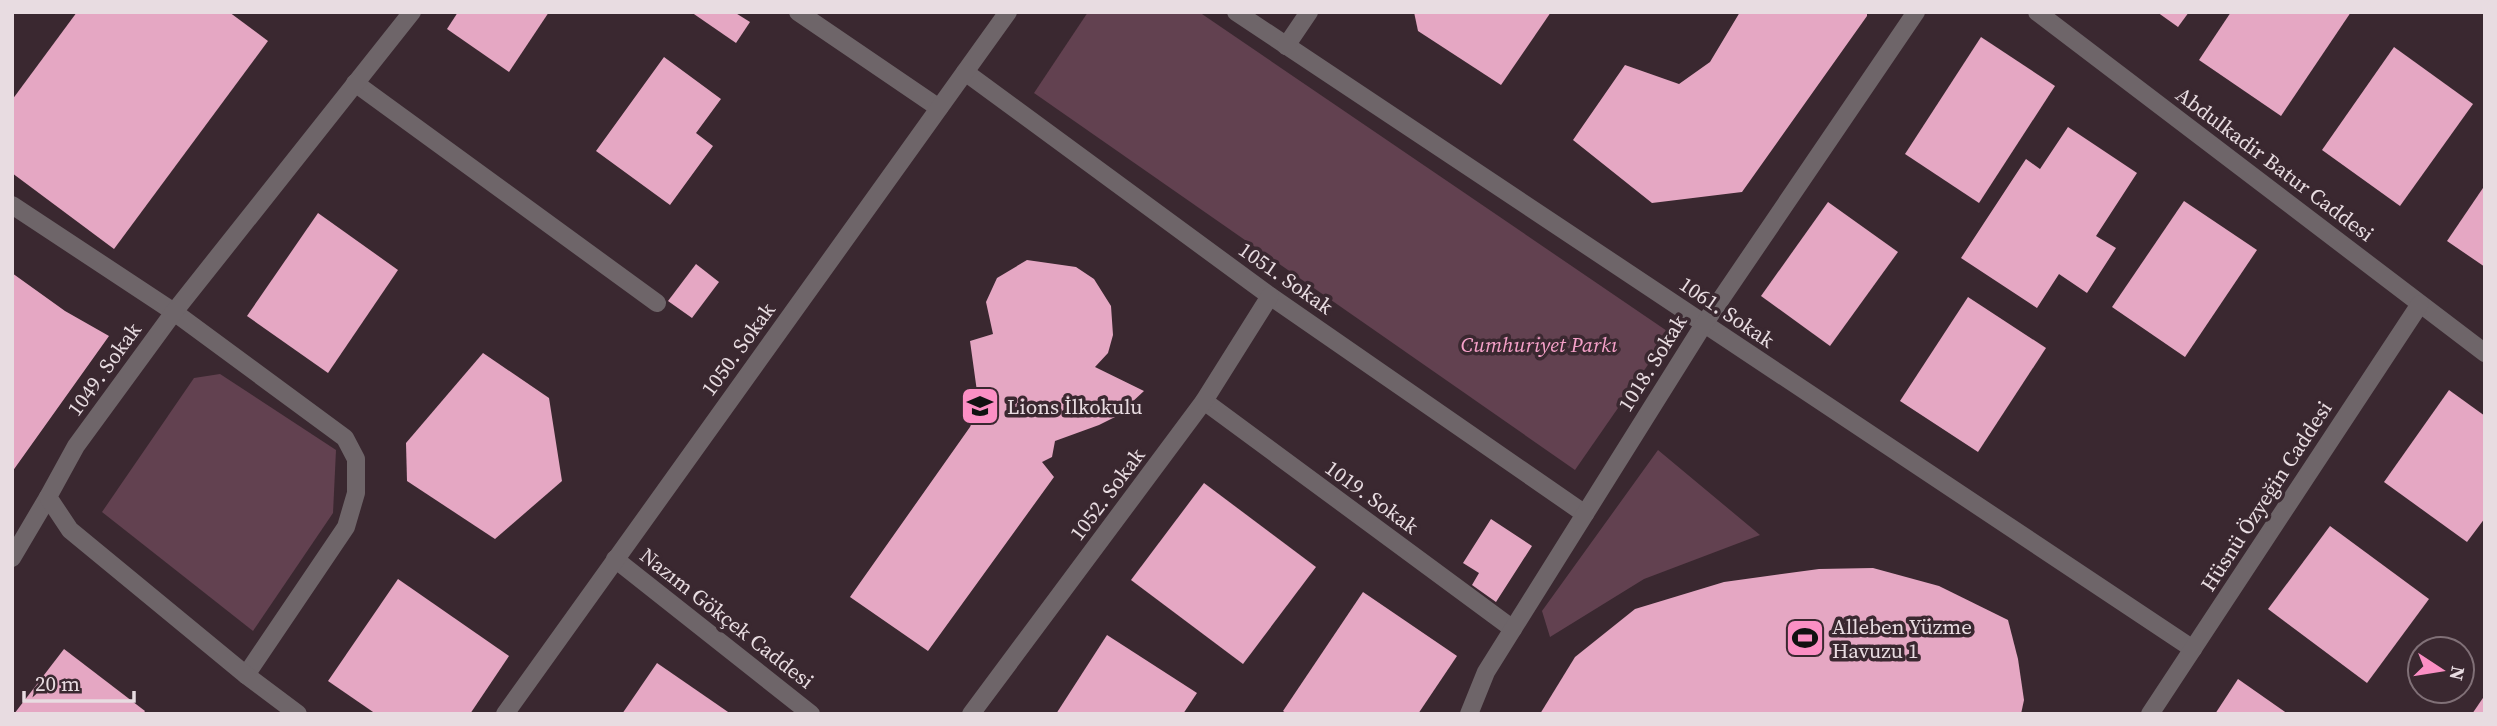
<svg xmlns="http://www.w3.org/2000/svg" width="2497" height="726" viewBox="0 0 2497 726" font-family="'Source Serif 4',serif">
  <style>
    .green { fill: #624150 }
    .building { fill: #e5a7c3 }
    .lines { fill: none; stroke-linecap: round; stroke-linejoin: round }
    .service { stroke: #6e6569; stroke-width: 18 }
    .minor { stroke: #6e6569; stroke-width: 18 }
    .labels { text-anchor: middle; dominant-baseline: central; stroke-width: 7; stroke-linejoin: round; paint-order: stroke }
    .street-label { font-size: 21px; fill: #e8dce1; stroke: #3a2830 }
    .park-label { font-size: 21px; font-style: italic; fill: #f6a1c9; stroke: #3a2830 }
    .poi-label { font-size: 21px; fill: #e8dce1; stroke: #3a2830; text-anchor: start }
  </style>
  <rect width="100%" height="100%" fill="#3a2830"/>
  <g class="green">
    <polygon points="1088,12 1199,12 1670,333 1575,470 1034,93"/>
    <polygon points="220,374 336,450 333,513 253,631 102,512 194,378"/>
    <polygon points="1658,450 1760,535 1644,579 1550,637 1542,611"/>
  </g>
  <g class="building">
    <polygon points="77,12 229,12 268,41 114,249 12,173 12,100"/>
    <polygon points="458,12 549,12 509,72 447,29"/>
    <polygon points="691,12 734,12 750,22 736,43"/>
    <polygon points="1414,12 1551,12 1501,85 1418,31"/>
    <polygon points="1740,12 1867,12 1867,16 1742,192 1652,203 1573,140 1625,65 1679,84 1710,62"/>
    <polygon points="2157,12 2189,12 2178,27"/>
    <polygon points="2231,12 2351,12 2281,116 2199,60"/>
    <polygon points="1981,37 2055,86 1979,203 1905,154"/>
    <polygon points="2394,47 2473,104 2400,206 2322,150"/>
    <polygon points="664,57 721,99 696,133 713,146 670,205 596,151"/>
    <polygon points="2068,127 2137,173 2096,236 2116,248 2087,293 2059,274 2037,308 1961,258 2026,159 2040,169"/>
    <polygon points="2485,185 2485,267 2447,241"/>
    <polygon points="2184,201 2257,250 2185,357 2112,307"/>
    <polygon points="1828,202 1898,252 1830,346 1761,296"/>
    <polygon points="318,213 398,270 328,373 247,316"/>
    <polygon points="1027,260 1076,267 1094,279 1111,306 1113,335 1108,353 1095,367 1144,391 1117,416 1099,425 1055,441 1052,457 1042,462 1054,477 928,651 850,597 970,427 979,406 970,341 993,334 986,302 997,278"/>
    <polygon points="696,264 719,282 692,318 668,301"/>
    <polygon points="12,273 65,311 109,336 12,472"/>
    <polygon points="1968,297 2046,348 1978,452 1900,401"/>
    <polygon points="483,353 549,398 562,481 495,539 407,481 406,443"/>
    <polygon points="2449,390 2485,416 2485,518 2467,542 2384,482"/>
    <polygon points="1204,483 1316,567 1243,664 1131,580"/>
    <polygon points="1491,519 1532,546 1496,602 1472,585 1479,573 1463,563"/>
    <polygon points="2330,526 2429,599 2367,683 2268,609"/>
    <polygon points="1873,568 1939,586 2008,620 2018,659 2024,700 2021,714 1540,714 1575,657 1635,609 1724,582 1819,569"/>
    <polygon points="398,579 509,656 470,714 376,714 328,681"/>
    <polygon points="1363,592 1457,656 1418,714 1287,714 1283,711"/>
    <polygon points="1107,635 1197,693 1183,714 1056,714"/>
    <polygon points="64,649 145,711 143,714 14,714"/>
    <polygon points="657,663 731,714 622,714"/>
    <polygon points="2238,679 2288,714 2215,714"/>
    <polygon points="2485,695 2485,714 2472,714"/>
  </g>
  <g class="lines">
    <polyline class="service" points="355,83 657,303"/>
    <g class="minor">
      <polyline points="798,12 939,108"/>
      <polyline points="1236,12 2193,649"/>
      <polyline points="2037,12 2485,353"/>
      <polyline points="1286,46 1309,12"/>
      <polyline points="965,72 1270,296 1585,514"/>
      <polyline points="12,205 174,312 345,438 356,459 356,493 346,527 246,675"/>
      <polyline points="1204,401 1513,629"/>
      <polyline points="12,558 48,497"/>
      <polyline points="615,559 811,714"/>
      <polyline points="298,714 246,675 70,530 48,497 76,446 174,312 412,12"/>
      <polyline points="505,714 1008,12"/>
      <polyline points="971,714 1204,401 1270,296"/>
      <polyline points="1469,714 1486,672 1704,324 1916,12"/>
      <polyline points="2150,714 2420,304"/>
    </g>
  </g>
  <defs>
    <g id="school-square" transform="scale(2.0125)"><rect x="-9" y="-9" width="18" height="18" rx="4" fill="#fb8fc4" stroke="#3a2830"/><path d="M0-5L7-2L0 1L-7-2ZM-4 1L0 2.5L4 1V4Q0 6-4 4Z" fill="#111"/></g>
    <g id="stadium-square" transform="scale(2.0125)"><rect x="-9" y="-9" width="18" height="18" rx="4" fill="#fb8fc4" stroke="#3a2830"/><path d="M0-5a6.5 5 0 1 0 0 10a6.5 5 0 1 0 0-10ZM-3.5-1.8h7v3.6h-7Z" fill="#111"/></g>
  </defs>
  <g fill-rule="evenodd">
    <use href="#school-square" x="980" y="406"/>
    <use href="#stadium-square" x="1805" y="638"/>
  </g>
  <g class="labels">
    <g class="street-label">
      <text transform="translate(2275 164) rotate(37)">Abdulkadir Batur Caddesi</text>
      <text transform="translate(1286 278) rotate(35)">1051. Sokak</text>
      <text transform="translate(1727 312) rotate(34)">1061. Sokak</text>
      <text transform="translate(738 349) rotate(-54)">1050. Sokak</text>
      <text transform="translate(1652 363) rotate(-58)">1018. Sokak</text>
      <text transform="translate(104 369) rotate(-54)">1049. Sokak</text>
      <text transform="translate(1107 494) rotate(-53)">1052. Sokak</text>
      <text transform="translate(2266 496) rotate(-57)">Hüsnü Özyeğin Caddesi</text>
      <text transform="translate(1372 497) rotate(36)">1019. Sokak</text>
      <text transform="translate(727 618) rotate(38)">Nazım Gökçek Caddesi</text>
    </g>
    <g class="park-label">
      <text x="1539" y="344">Cumhuriyet Parkı</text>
    </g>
    <g class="poi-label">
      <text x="1007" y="406">Lions İlkokulu</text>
      <text x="1832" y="626">Alleben Yüzme<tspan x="1832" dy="24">Havuzu 1</tspan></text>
    </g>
  </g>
  <rect width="2497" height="726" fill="none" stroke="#e8dce1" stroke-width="28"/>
  <g transform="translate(2441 670) rotate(102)"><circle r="33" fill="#3a2830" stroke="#807077" stroke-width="2"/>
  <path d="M0-5L12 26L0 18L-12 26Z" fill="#fb8fc4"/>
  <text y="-10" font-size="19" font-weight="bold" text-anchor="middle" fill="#e8dce1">N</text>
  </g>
  <path d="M24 691v10h110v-10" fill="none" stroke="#e8dce1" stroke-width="3.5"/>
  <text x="35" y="691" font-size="21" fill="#e8dce1" stroke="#3a2830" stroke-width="5" paint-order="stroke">20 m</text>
</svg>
